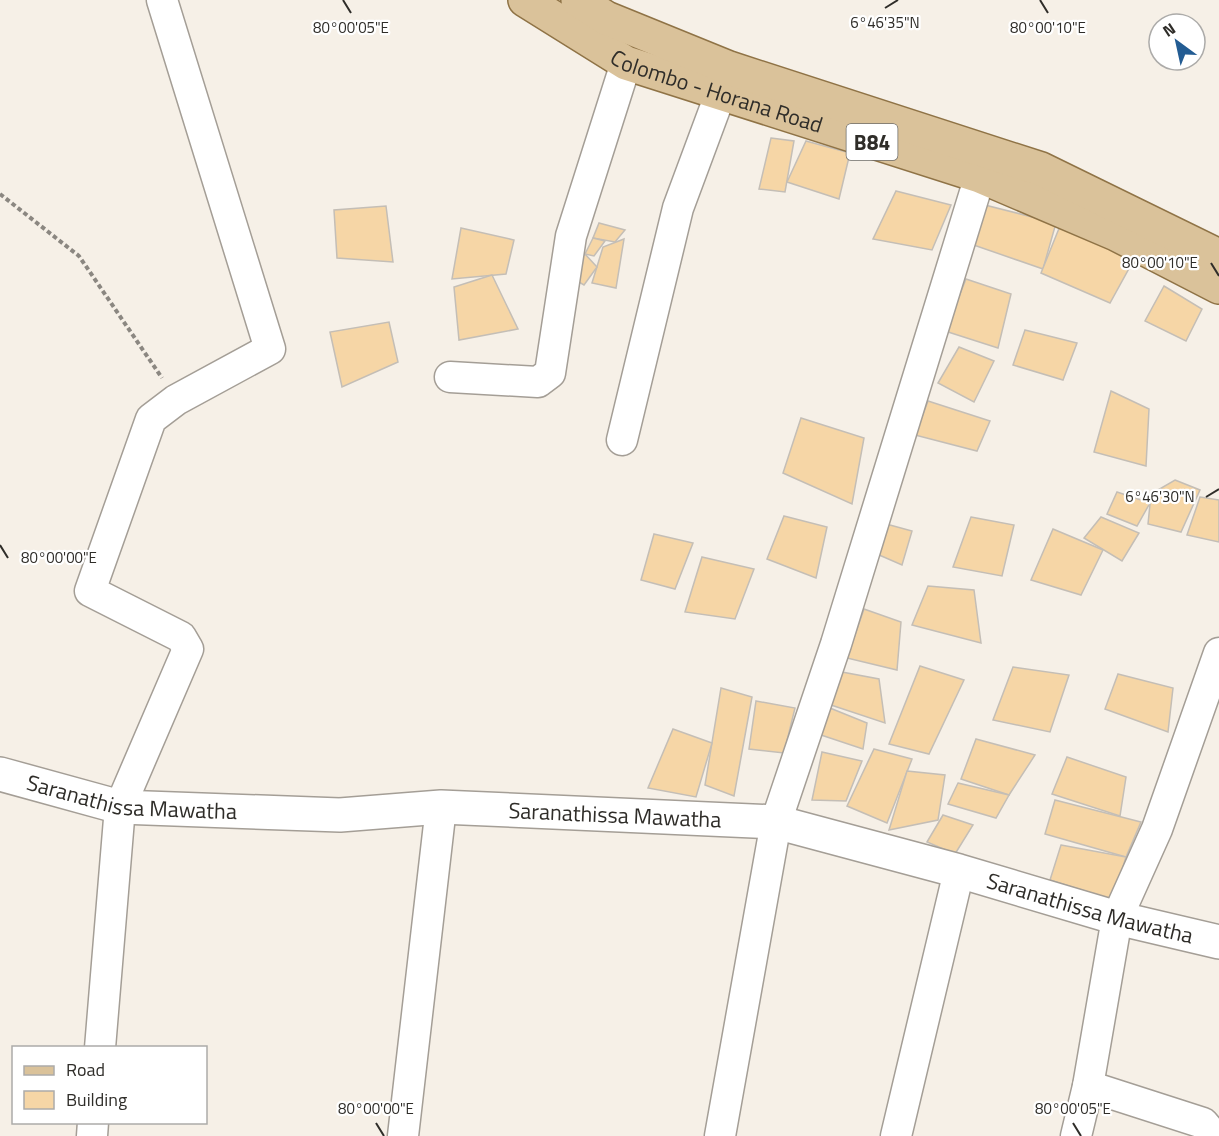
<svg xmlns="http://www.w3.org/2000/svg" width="1219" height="1136" viewBox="0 0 1219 1136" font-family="'Titillium Web',sans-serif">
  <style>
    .building { fill: #f6d6a6; stroke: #c4beb6; stroke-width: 1.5 }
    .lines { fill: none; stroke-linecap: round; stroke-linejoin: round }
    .minor-casing { stroke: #a49e96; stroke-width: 33 }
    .tertiary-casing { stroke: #a49e96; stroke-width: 36 }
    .primary-casing { stroke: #8f7346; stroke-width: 36 }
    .path { stroke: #8b8781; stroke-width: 4; stroke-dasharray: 4.5 3; stroke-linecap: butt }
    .minor { stroke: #fff; stroke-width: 30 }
    .tertiary { stroke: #fff; stroke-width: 33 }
    .primary { stroke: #dac29a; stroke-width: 33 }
    .ticks { fill: none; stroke: #2f2d29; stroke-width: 2 }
    .labels { text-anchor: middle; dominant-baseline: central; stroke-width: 4.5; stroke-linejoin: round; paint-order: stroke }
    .shield { fill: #fff; stroke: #6d6c69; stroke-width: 1.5 }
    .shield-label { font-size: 21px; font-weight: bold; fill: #2f2d29 }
    .street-label { font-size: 22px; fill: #2f2d29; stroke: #fff }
    .ticks-label { font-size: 15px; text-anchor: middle; fill: #2f2d29; stroke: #fff; stroke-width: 4.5; stroke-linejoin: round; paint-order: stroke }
  </style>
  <rect width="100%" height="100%" fill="#f6f0e7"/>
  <g class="building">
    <polygon points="771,138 794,141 785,192 759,189"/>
    <polygon points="806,141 850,153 839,199 787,182"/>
    <polygon points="896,191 951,205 932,250 873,239"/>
    <polygon points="977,203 1056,223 1043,269 965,242"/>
    <polygon points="386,206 393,262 337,258 334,210"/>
    <polygon points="599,223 625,230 615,242 593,238"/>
    <polygon points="1060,226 1137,254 1110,303 1041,273"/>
    <polygon points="461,228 514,240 506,274 452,279"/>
    <polygon points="593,238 605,241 594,256 585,254"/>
    <polygon points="624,239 616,288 592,283 603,247"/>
    <polygon points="585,254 597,267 584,285 565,274"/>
    <polygon points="492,275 518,329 459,340 454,287"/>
    <polygon points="966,279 1011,294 998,348 945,331"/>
    <polygon points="1164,286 1202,309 1186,341 1145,321"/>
    <polygon points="389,322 398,362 342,387 330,332"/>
    <polygon points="1025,330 1077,343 1063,380 1013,365"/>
    <polygon points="959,347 994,361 974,402 938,383"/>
    <polygon points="1111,391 1149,409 1146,466 1094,452"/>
    <polygon points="928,401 990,421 977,451 915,435"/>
    <polygon points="801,418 864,438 852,504 783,473"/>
    <polygon points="1175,480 1200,490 1181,532 1148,524 1151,494"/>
    <polygon points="1117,492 1150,503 1137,526 1107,514"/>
    <polygon points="1200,497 1219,500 1219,542 1187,535"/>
    <polygon points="784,516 827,527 816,578 767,559"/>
    <polygon points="971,517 1014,525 1002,576 953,567"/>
    <polygon points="1101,517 1139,533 1122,561 1084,538"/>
    <polygon points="879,522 912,531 902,565 870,551"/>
    <polygon points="1053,529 1103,550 1081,595 1031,580"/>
    <polygon points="654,534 693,543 675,589 641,580"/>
    <polygon points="702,557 754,569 735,619 685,612"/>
    <polygon points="928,586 974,590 981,643 912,625"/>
    <polygon points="864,609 901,622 897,670 847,658"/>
    <polygon points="920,666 964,680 929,754 889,744"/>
    <polygon points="1013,667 1069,675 1050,732 993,720"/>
    <polygon points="842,672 879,679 885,723 828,704"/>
    <polygon points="1118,674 1173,688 1168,732 1105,709"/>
    <polygon points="721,688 752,697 734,796 705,785"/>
    <polygon points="756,701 795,708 784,753 749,749"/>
    <polygon points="825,706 867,723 863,749 815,733"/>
    <polygon points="673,729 712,743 696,797 648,788"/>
    <polygon points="976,739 1035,755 1009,795 961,779"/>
    <polygon points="874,749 912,759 887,823 847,806"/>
    <polygon points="822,752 862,761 846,801 812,800"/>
    <polygon points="1067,757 1126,777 1120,816 1052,794"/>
    <polygon points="907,771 945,775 938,820 889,830"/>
    <polygon points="958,783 1009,795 996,818 948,804"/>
    <polygon points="1055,800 1141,822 1126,857 1045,834"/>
    <polygon points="943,815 973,825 955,854 927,842"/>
    <polygon points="1061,845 1126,857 1113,900 1050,880"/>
  </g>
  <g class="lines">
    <g class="minor-casing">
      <g id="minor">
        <polyline points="450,377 538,382 550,373 571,236 626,63"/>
        <polyline points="622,440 678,208 720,95"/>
        <polyline points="100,1048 120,807 188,649 181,637 90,591 151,419 176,400 270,349 162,0"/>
        <polyline points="1088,1086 1203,1123 1214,1136"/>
        <polyline points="92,1136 93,1122"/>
        <polyline points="403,1136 441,807"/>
        <polyline points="720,1136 776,822 836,644 980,176"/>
        <polyline points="896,1136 959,871"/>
        <polyline points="1076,1136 1088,1086 1117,918 1157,829 1219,653"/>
      </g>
    </g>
    <g class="tertiary-casing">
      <g id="tertiary">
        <path id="s1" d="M0,774L120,807L340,815L441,807L776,822L959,871L1117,918L1219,942"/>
      </g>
    </g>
    <g class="primary-casing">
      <g id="primary">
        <path id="s2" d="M525,0L626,63L980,176L1116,234L1219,287"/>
        <polyline points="578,0 606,18 729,68 1041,169 1219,256"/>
      </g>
    </g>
    <polyline class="path" points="0,194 79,256 162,378"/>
    <use href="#minor" class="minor"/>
    <use href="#tertiary" class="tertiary"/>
    <use href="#primary" class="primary"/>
  </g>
  <path class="ticks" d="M343,0L351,13M1040,0L1048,13M885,8L898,0M1211,263L1219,276M1206,497L1219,489M0,545L8,558M376,1123L384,1136M1073,1123L1081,1136"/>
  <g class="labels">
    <rect class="shield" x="846.5" y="124" width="51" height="36" rx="4.5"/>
    <g class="shield-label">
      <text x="872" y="142">B84</text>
    </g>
    <g class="street-label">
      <text stroke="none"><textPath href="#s2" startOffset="214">Colombo - Horana Road</textPath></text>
      <text stroke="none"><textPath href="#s1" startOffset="135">Saranathissa Mawatha</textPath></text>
      <text stroke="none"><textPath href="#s1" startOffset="620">Saranathissa Mawatha</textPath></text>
      <text stroke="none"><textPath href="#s1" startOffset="1107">Saranathissa Mawatha</textPath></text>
    </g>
  </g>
  <g class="ticks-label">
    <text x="885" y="28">6°46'35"N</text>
    <text x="351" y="33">80°00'05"E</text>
    <text x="1048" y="33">80°00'10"E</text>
    <text x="1160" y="268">80°00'10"E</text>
    <text x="1160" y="502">6°46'30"N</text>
    <text x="59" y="563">80°00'00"E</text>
    <text x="376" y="1114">80°00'00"E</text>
    <text x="1073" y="1114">80°00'05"E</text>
  </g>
  <rect x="12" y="1046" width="195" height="78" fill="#ffffff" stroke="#acaba9" stroke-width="1.5"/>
  <rect x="24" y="1066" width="30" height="9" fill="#dac29a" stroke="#acaba9" stroke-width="1.5"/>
  <text x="66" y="1076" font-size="18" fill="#2f2d29">Road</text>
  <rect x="24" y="1091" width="30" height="18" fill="#f6d6a6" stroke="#acaba9" stroke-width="1.5"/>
  <text x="66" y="1106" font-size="18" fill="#2f2d29">Building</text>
  <g transform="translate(1177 42) rotate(327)"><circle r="28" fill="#ffffff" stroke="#acaba9" stroke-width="1.5"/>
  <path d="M0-4.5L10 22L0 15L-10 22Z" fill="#235c93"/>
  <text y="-9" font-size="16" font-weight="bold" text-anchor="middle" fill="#2f2d29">N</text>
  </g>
</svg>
